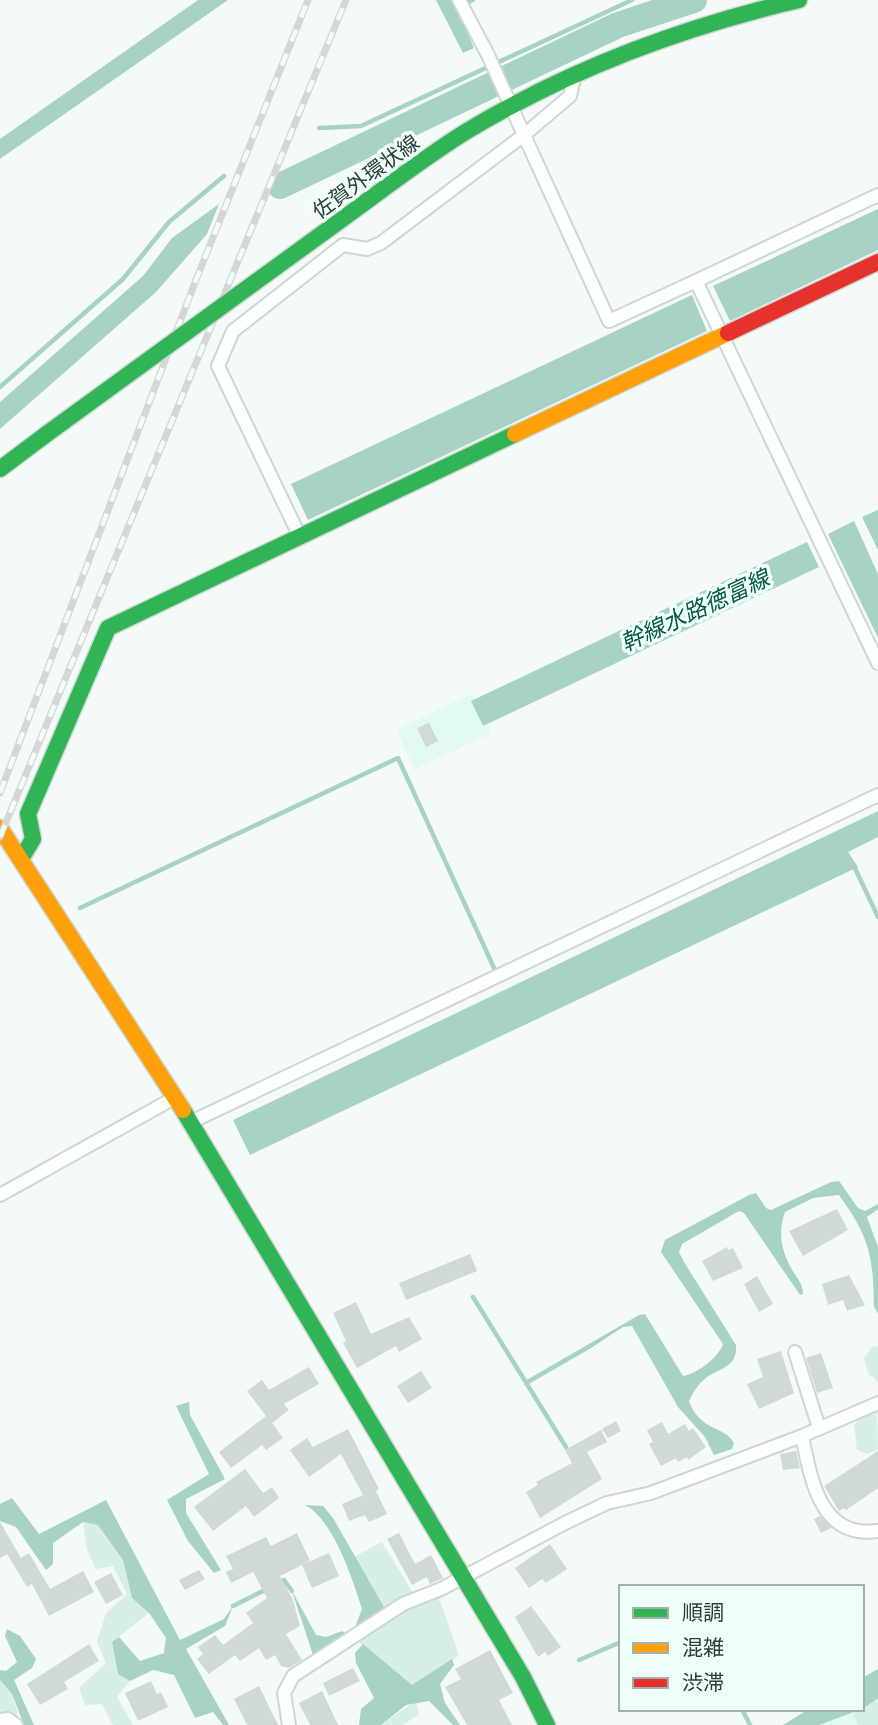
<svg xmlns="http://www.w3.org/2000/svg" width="878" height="1725" viewBox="0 0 878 1725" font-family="'Times New Roman','Noto Sans JP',serif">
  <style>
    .built { fill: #e1fbf1 }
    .green { fill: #d8efe6 }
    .water { fill: #a8d2c4 }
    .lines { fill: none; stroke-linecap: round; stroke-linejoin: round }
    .stream { stroke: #a8d2c4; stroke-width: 4.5 }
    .river { stroke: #a8d2c4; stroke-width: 26 }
    .building { fill: #d0d9d5 }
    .street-casing { stroke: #cdd7d4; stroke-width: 16 }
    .fast-casing { stroke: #cdd7d4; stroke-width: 19 }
    .slow-casing { stroke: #cdd7d4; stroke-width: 19 }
    .jam-casing { stroke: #cdd7d4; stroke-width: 19 }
    .street { stroke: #fdfefe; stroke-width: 12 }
    .fast { stroke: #30b455; stroke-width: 16 }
    .slow { stroke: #ff9f0a; stroke-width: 16 }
    .jam { stroke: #e5322d; stroke-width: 16 }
    .rail-casing { stroke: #d5d6d6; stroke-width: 7 }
    .rail { stroke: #f0fef9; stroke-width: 4.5; stroke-dasharray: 13; stroke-linecap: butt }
    .fast-bridge-casing { stroke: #cdd7d4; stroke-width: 19; stroke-linecap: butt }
    .fast-bridge { stroke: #30b455; stroke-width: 16 }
    .labels { text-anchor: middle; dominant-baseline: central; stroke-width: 7; stroke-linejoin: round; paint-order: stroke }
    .street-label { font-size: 21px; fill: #2f3d38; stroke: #f0fef9 }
    .water-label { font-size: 23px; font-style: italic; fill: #075844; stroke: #f0fef9 }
  </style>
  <rect width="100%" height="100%" fill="#f4faf8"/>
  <g class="built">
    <polygon points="473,693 492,733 415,769 396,730"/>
    <polygon points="846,1713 853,1715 858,1725 819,1725"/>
  </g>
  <g class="green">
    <polygon points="878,1346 878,1383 868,1373 864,1358 872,1347"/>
    <polygon points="877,1411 878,1449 867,1454 857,1450 854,1425 867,1413"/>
    <polygon points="83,1522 98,1524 123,1560 132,1598 149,1613 112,1642 118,1674 130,1681 117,1697 133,1725 113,1725 102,1704 85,1705 79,1688 106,1663 97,1642 106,1613 127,1594 113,1566 96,1569 87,1550"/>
    <polygon points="382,1542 413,1593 435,1586 459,1655 426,1686 393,1694 353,1632 373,1604 352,1558"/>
    <polygon points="0,1680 12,1694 18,1715 0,1712"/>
    <polygon points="878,1687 878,1725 858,1725 853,1715 855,1709 862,1709 862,1695"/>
    <polygon points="416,1701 419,1714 403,1725 381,1725"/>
  </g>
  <g class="water">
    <polygon points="198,0 228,0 0,159 0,139"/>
    <polygon points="436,0 476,0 459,12 474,48 463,53"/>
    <polygon points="219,204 207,234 156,292 0,429 0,402 143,276 172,238"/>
    <polygon points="878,209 878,250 730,321 713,286"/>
    <polygon points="692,295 707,331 308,520 291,484"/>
    <polygon points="878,510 878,550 862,517"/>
    <polygon points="854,521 878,574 878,638 828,534"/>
    <polygon points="807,542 819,567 483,726 471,701"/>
    <polygon points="878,811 878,837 848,852 858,867 250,1155 233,1120"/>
    <path d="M839,1181L858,1208L865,1211L878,1204V1209L867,1217L878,1247V1313L874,1307C873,1256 870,1238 839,1195L813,1198L785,1212C777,1234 782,1253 794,1273C799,1281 803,1285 803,1294L800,1295L744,1213L739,1211L682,1244L679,1252L684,1262L736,1345C738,1366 721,1368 707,1377C698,1384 694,1391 689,1401C700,1432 724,1425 734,1443L732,1449L714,1455L705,1437L678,1407L632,1326L623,1327L591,1348L589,1344L639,1315L645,1314L683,1376C697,1374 719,1357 723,1344L661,1252L665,1240L749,1195L756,1193L766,1208L771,1210L831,1182Z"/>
    <polygon points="189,1402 190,1415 225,1479 186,1499 186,1513 221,1570 214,1573 188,1541 167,1500 209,1474 176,1406"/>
    <polygon points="12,1498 39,1534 106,1500 180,1640 224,1619 233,1606 225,1626 186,1649 229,1725 223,1725 213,1712 195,1718 174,1675 153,1670 130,1681 118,1674 112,1642 119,1637 140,1661 164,1653 166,1638 149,1613 132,1598 123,1560 98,1525 83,1522 53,1543 53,1564 46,1570 16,1527 0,1521 0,1504"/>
    <path d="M305,1505L323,1506L333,1518L384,1607L355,1627L362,1609C353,1580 333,1519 305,1505Z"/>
    <polygon points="292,1591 316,1635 326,1637 342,1631 345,1633 313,1655"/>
    <polygon points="7,1629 20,1636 36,1659 32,1668 14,1680 34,1725 24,1725 12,1694 0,1680 0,1670 6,1671 17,1662 5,1636"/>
    <polygon points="363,1644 412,1685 452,1659 454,1665 440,1684 445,1703 460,1725 453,1725 429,1701 406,1705 381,1725 359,1725 361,1709 374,1698 356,1663 355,1653"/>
    <polygon points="878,1669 878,1698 862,1709 862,1678"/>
    <polygon points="809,1709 862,1709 819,1725 783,1725"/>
  </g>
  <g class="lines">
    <g class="stream">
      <polyline points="319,128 361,126 632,0"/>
      <polyline points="0,387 123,279 169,222 224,176"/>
      <polyline points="853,864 878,917"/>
      <polyline points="80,908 398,758 494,968"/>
      <polyline points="473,1297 566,1447"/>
      <polyline points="526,1383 590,1346"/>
      <polyline points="278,1584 284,1580 292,1591"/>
      <polyline points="233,1606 267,1589"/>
      <polyline points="579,1660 621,1642"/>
      <polyline points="742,1709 750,1725"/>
    </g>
    <polyline class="river" points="280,186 618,25 694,0"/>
  </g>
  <g class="building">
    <polygon points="429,723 438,741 426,747 417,728"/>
    <polygon points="837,1209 848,1230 803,1256 789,1231"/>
    <polygon points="727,1247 728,1250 733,1248 743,1268 713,1281 702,1261"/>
    <polygon points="470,1254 477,1271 406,1300 399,1283"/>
    <polygon points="849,1275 865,1305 847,1311 843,1300 828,1305 822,1284"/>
    <polygon points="757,1276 773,1304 759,1312 744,1284"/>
    <polygon points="356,1302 371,1334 409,1317 422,1339 399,1352 396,1346 357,1368 343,1343 346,1341 333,1313"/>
    <polygon points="781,1351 794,1393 759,1409 747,1384 763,1377 757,1359"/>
    <polygon points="821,1353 833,1388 817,1393 806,1358"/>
    <polygon points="309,1367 319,1384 284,1404 289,1410 272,1423 283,1438 266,1450 262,1445 231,1468 219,1452 266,1416 247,1391 262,1380 269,1390"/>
    <polygon points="421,1371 432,1388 408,1403 397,1386"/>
    <polygon points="616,1421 621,1431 608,1438 602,1429"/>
    <polygon points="662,1422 668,1434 685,1424 689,1431 693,1428 706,1447 688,1460 687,1457 678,1462 676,1458 661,1466 649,1444 653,1442 647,1430"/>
    <polygon points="348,1429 379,1489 376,1491 387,1514 369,1522 365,1515 349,1521 342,1504 363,1495 341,1454 309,1477 290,1450 307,1438 313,1447"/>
    <polygon points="601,1430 607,1442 587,1452 602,1479 540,1518 526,1492 538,1485 536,1482 572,1463 565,1450"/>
    <polygon points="796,1451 800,1468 783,1470 780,1454"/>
    <polygon points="878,1451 878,1488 846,1510 844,1508 839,1511 824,1486"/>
    <polygon points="245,1469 263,1493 272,1487 279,1498 254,1517 246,1506 213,1531 194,1507"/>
    <polygon points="820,1516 831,1528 821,1533 814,1519"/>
    <polygon points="0,1522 21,1558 29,1553 50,1589 83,1571 94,1592 49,1616 32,1584 27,1587 7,1554 0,1558"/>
    <polygon points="297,1533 310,1561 280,1576 293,1600 300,1626 286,1634 302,1660 289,1668 281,1666 275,1655 266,1660 259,1648 240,1661 235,1655 209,1674 197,1659 203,1654 198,1647 215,1635 223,1645 253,1623 246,1613 267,1598 253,1572 231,1583 226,1572 233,1569 226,1556 266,1537 271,1546"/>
    <polygon points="399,1533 415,1564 431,1555 443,1578 430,1584 427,1577 412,1585 387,1539"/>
    <polygon points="550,1544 567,1569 546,1583 542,1579 529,1588 515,1568"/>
    <polygon points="329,1553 339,1576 312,1588 302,1565"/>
    <polygon points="199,1570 205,1579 185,1590 179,1580"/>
    <polygon points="111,1573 123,1595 106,1604 94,1582"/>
    <polygon points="531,1606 561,1647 548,1656 545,1652 538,1657 515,1617"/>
    <polygon points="89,1644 99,1661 64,1682 68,1689 40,1705 27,1684"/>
    <polygon points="490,1650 513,1693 499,1700 512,1725 467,1725 445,1687 461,1679 455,1669"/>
    <polygon points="353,1668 360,1681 329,1696 323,1683"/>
    <polygon points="151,1681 157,1694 161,1692 168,1707 138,1721 125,1693"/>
    <polygon points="259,1686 278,1725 247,1725 234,1699"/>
    <polygon points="322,1691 338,1725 310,1725 299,1703"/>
  </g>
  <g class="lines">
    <g class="street-casing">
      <g id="street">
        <polyline points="574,78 570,96 524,135 609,321 696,281 878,663"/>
        <polyline points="696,281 878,195"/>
        <polyline points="300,537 218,366 233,331 343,245 367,249 381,243 524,135 488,55 459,0"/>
        <polyline points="191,1122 878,795"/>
        <polyline points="0,1195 176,1097"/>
        <polyline points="795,1352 819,1428"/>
        <path d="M802,1436C811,1479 820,1539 877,1531"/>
        <polyline points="0,1720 8,1719 16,1725"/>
        <polyline points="289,1725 284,1693 293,1676 403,1604 441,1589 565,1523 607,1503 651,1493 802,1436 878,1403"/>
      </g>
    </g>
    <g class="fast-casing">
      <g id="fast">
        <path d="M345,217C385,188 425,157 467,131C570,69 683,27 799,0"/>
        <polyline points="0,469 48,433"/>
        <polyline points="21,859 33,839 28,814 108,628 515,434"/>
        <polyline points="183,1110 523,1677 547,1725"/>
      </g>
    </g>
    <g class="slow-casing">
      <g id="slow">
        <polyline points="515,434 728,333"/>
        <polyline points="0,828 183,1110"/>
      </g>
    </g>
    <g class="jam-casing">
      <polyline id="jam" points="728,333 878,262"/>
    </g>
    <use href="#street" class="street"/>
    <use href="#fast" class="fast"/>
    <use href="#slow" class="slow"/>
    <use href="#jam" class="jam"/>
    <g class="rail-casing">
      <g id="rail">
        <polyline points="0,793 194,285 308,0"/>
        <polyline points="0,837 346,0"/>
      </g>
    </g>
    <use href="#rail" class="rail"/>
    <g class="fast-bridge-casing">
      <polyline id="fast-bridge" points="48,433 345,217"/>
    </g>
    <use href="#fast-bridge" class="fast-bridge"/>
  </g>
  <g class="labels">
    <g class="street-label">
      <text transform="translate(366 177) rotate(-36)">佐賀外環状線</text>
    </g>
    <g class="water-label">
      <text transform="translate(695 611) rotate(-25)">幹線水路徳富線</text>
    </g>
  </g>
  <rect x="619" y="1585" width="245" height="126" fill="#f0fef9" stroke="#a3b1ac" stroke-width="2"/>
  <rect x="633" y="1608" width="35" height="10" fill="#30b455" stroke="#a3b1ac" stroke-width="2"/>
  <text x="682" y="1620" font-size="21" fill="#2f3d38">順調</text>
  <rect x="633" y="1643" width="35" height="10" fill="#ff9f0a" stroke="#a3b1ac" stroke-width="2"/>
  <text x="682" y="1655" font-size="21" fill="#2f3d38">混雑</text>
  <rect x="633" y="1678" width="35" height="10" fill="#e5322d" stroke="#a3b1ac" stroke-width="2"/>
  <text x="682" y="1690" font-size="21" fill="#2f3d38">渋滞</text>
</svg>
